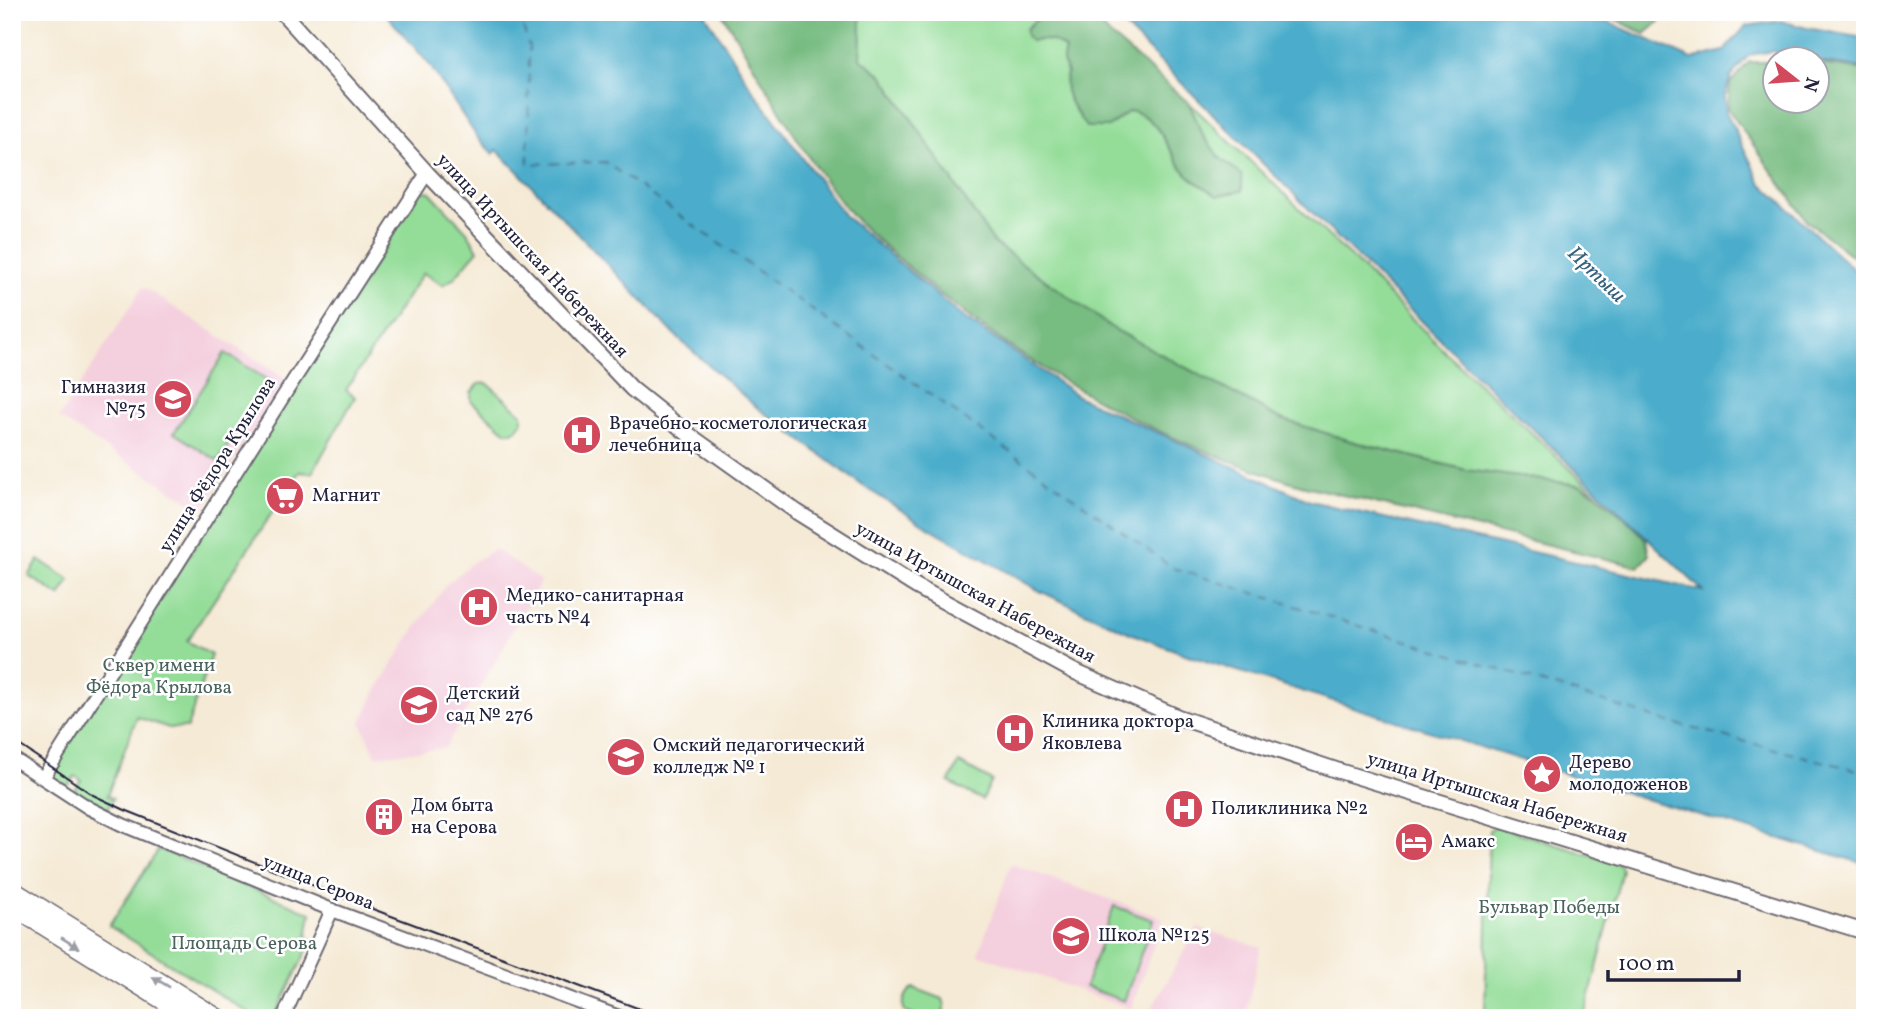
<svg xmlns="http://www.w3.org/2000/svg" width="1877" height="1030" viewBox="0 0 1877 1030" font-family="Vollkorn,serif">
  <style>
    .built { fill: #f4cfde }
    .green { fill: #94dd99; stroke: #5b806a; stroke-width: 2 }
    .forest { fill: #77bc81; stroke: #4c6f5e; stroke-width: 2 }
    .water { fill: #4cadcb; stroke: #376883; stroke-width: 2 }
    .lines { fill: none; stroke-linecap: round; stroke-linejoin: round }
    .ferry { stroke: #35617c; stroke-width: 2; stroke-dasharray: 9 7; stroke-linecap: butt }
    .tertiary-casing { stroke: #6c6871; stroke-width: 16 }
    .secondary-casing { stroke: #6c6871; stroke-width: 18 }
    .primary-casing { stroke: #6c6871; stroke-width: 19 }
    .tertiary { stroke: #fff; stroke-width: 12 }
    .secondary { stroke: #fff; stroke-width: 14 }
    .primary { stroke: #fff; stroke-width: 16 }
    .tram { stroke: #22223b; stroke-width: 2 }
    .oneway { fill: #9c9ca7 }
    .labels { text-anchor: middle; dominant-baseline: central; stroke-width: 5; stroke-linejoin: round; paint-order: stroke }
    .street-label { font-size: 19px; fill: #22223b; stroke: #fff }
    .poi-label { font-size: 19px; fill: #22223b; stroke: #fff; text-anchor: start }
    .park-label { font-size: 19px; fill: #4a635c; stroke: #fff }
    .water-label { font-size: 21px; font-style: italic; fill: #35617c; stroke: #fff }
  </style>
  <rect width="100%" height="100%" fill="#fff"/>
  <filter id="ink" filterUnits="userSpaceOnUse"><feTurbulence type="fractalNoise" baseFrequency=".0143" numOctaves="2"/><feDisplacementMap in="SourceGraphic" scale="14" xChannelSelector="R" yChannelSelector="G"/><feConvolveMatrix kernelMatrix="1 2 1 2 8 2 1 2 1" color-interpolation-filters="sRGB"/></filter>
  <filter id="wash" filterUnits="userSpaceOnUse"><feTurbulence type="fractalNoise" baseFrequency=".00686" numOctaves="4" result="noise"/><feDisplacementMap in="SourceGraphic" scale="28" xChannelSelector="R" yChannelSelector="G"/><feGaussianBlur stdDeviation="1.57" result="paint"/><feColorMatrix in="noise" values="0 0 0 0 0 0 0 0 0 0 0 0 0 0 0 0 0 1.4 0 .05"/><feComposite in="paint" operator="in"/></filter>
  <g filter="url(#wash)">
    <rect width="100%" height="100%" fill="#f5ead5"/>
    <g class="built">
      <polygon points="143,287 286,379 202,510 59,418"/>
      <polygon points="495,549 541,581 445,748 376,756 361,722 375,693 412,633 447,584 472,563"/>
      <polygon points="1011,864 1163,918 1131,1009 978,954"/>
      <polygon points="1197,928 1261,947 1245,1018 1147,1017"/>
    </g>
    <g class="green">
      <path d="M859,12H1033L1036,19L1026,29L1032,41C1045,39 1054,39 1065,49L1063,60L1067,74C1060,93 1076,111 1086,126L1108,127L1129,111C1160,114 1168,153 1186,173C1194,182 1208,189 1217,196L1242,175L1219,158L1203,135L1186,100L1361,267L1445,352L1596,493L1580,485L1466,470L1354,442L1280,419L1112,328L994,243L882,75L860,58L861,25Z"/>
      <polygon points="426,191 430,192 468,233 478,250 454,278 443,285 423,273 346,390 355,397 312,473 299,472 187,641 211,655 187,728 169,728 137,717 107,796 113,798 107,810 74,790 81,780 75,776 67,786 52,776 52,770 420,192"/>
      <polygon points="225,353 269,381 218,461 174,433"/>
      <path d="M487,383L522,414V422C518,430 512,435 504,430L471,401V393L479,384Z"/>
      <polygon points="39,560 70,580 60,596 29,576"/>
      <polygon points="959,763 992,781 982,800 949,782"/>
      <polygon points="1496,826 1619,864 1622,870 1584,1018 1485,1018 1489,830"/>
      <polygon points="159,849 311,913 307,937 312,940 276,1014 268,1018 257,1018 109,926"/>
      <polygon points="1114,906 1153,920 1124,1001 1085,987"/>
      <path d="M914,988L943,999L945,1006L941,1018H920L905,1012C901,1004 906,991 914,988Z"/>
    </g>
    <g class="forest">
      <path d="M721,12H859L861,25L860,58L882,75L994,243L1112,328L1281,419L1354,442L1466,470L1580,485L1596,493L1633,526L1646,539L1649,556L1639,567L1301,485C1156,441 1018,366 905,264C887,248 866,232 851,214C801,155 762,77 721,12Z"/>
      <path d="M1033,12H1088L1110,35L1189,103L1203,135L1219,157L1242,175V191L1217,196C1208,189 1194,182 1186,173C1168,153 1160,114 1129,111L1108,127H1086C1076,111 1060,93 1067,74L1063,60L1065,49C1054,39 1045,39 1031,41L1026,36V29L1036,20Z"/>
      <polygon points="1601,12 1651,12 1659,22 1645,34"/>
      <polygon points="1749,62 1775,62 1776,102 1818,102 1818,64 1865,70 1865,266 1807,221 1728,109 1730,83"/>
    </g>
    <polygon class="water" points="384,12 704,12 750,86 845,216 960,315 1081,398 1310,501 1703,591 1472,371 1110,12 1586,12 1692,59 1724,51 1746,26 1781,21 1807,28 1865,38 1865,68 1818,62 1818,60 1801,59 1773,51 1749,55 1731,76 1725,95 1726,112 1761,183 1865,280 1865,864 1652,801 1193,657 1130,633 1040,591 923,524 863,486 755,406 680,340 505,158 497,150 493,154 477,137 429,64"/>
    <g class="lines">
      <polyline class="ferry" points="519,12 529,47 528,164 605,162 1173,568 1668,722 1865,772"/>
    </g>
  </g>
  <g filter="url(#ink)">
    <g class="lines">
      <g class="tertiary-casing">
        <g id="tertiary">
          <polyline points="12,758 89,808 123,825 332,910 622,1018"/>
          <polyline points="43,778 286,392 427,173"/>
          <polyline points="283,1018 332,910"/>
        </g>
      </g>
      <g class="secondary-casing">
        <polyline id="secondary" points="282,12 427,173 632,389 692,437 797,512 917,587 1073,671 1178,717 1339,771 1865,932"/>
      </g>
      <g class="primary-casing">
        <g id="primary">
          <polyline points="12,889 219,1018"/>
          <polyline points="12,907 190,1018"/>
        </g>
      </g>
      <use href="#tertiary" class="tertiary"/>
      <use href="#secondary" class="secondary"/>
      <use href="#primary" class="primary"/>
      <polyline class="tram" points="12,740 93,795 125,810 362,905 664,1018"/>
    </g>
    <defs><path id="oneway-solid" d="M-6-.8H1V-3.2L6.5 0L1 3.2V.8H-6Z" transform="scale(1.75)"/></defs>
    <g class="oneway">
      <use href="#oneway-solid" transform="translate(70 943) rotate(32)"/>
      <use href="#oneway-solid" transform="translate(161 982) rotate(-149)"/>
    </g>
  </g>
  <defs>
    <g id="school-disc" transform="scale(2.0125)"><circle r="9.5" fill="#d1495b" stroke="#fff"/><path d="M0-5L7-2L0 1L-7-2ZM-4 1L0 2.5L4 1V4Q0 6-4 4Z" fill="#fff"/></g>
    <g id="hospital-disc" transform="scale(2.0125)"><circle r="9.5" fill="#d1495b" stroke="#fff"/><path d="M-5-5h3v3.5h4V-5h3V5h-3V1.5h-4V5h-3Z" fill="#fff"/></g>
    <g id="supermarket-disc" transform="scale(2.0125)"><circle r="9.5" fill="#d1495b" stroke="#fff"/><path d="M-6-5.5h2.5l.6 2H6L4.5 2H-2.5L-4.4-4H-6ZM-1.5 3.2a1.3 1.3 0 1 0 .1 0ZM3 3.2a1.3 1.3 0 1 0 .1 0Z" fill="#fff"/></g>
    <g id="university-disc" transform="scale(2.0125)"><circle r="9.5" fill="#d1495b" stroke="#fff"/><path d="M0-5L7-2L0 1L-7-2ZM-4 1L0 2.5L4 1V4Q0 6-4 4Z" fill="#fff"/></g>
    <g id="sight-disc" transform="scale(2.0125)"><circle r="9.5" fill="#d1495b" stroke="#fff"/><path d="M0-6L1.8-2.2L6-1.7L2.9 1.2L3.7 5.4L0 3.3L-3.7 5.4L-2.9 1.2L-6-1.7L-1.8-2.2Z" fill="#fff"/></g>
    <g id="building-disc" transform="scale(2.0125)"><circle r="9.5" fill="#d1495b" stroke="#fff"/><path d="M-4-6H4V6H1V3H-1V6H-4ZM-2.5-4.3h1.7v1.8h-1.7ZM.8-4.3h1.7v1.8H.8ZM-2.5-1h1.7V.8h-1.7ZM.8-1h1.7V.8H.8Z" fill="#fff"/></g>
    <g id="hotel-disc" transform="scale(2.0125)"><circle r="9.5" fill="#d1495b" stroke="#fff"/><path d="M-6-4.5h1.5V1H6V5H4.5V3h-9V5H-6ZM-4 0a1.8 1.8 0 1 1 3.6 0ZM.5 0V-2.5h3Q6-2.5 6 0Z" fill="#fff"/></g>
  </defs>
  <g fill-rule="evenodd">
    <use href="#school-disc" x="173" y="399"/>
    <use href="#hospital-disc" x="582" y="435"/>
    <use href="#supermarket-disc" x="285" y="496"/>
    <use href="#hospital-disc" x="479" y="607"/>
    <use href="#school-disc" x="419" y="705"/>
    <use href="#hospital-disc" x="1015" y="733"/>
    <use href="#university-disc" x="626" y="757"/>
    <use href="#sight-disc" x="1542" y="774"/>
    <use href="#hospital-disc" x="1184" y="809"/>
    <use href="#building-disc" x="384" y="817"/>
    <use href="#hotel-disc" x="1414" y="842"/>
    <use href="#school-disc" x="1071" y="936"/>
  </g>
  <g class="labels">
    <g class="street-label">
      <text transform="translate(532 256) rotate(47)">улица Иртышская Набережная</text>
      <text transform="translate(218 465) rotate(-58)">улица Фёдора Крылова</text>
      <text transform="translate(975 593) rotate(29)">улица Иртышская Набережная</text>
      <text transform="translate(1497 798) rotate(17)">улица Иртышская Набережная</text>
      <text transform="translate(318 883) rotate(22)">улица Серова</text>
    </g>
    <g class="poi-label">
      <text x="146" y="388" text-anchor="end">Гимназия<tspan x="146" dy="22">№75</tspan></text>
      <text x="609" y="424">Врачебно-косметологическая<tspan x="609" dy="22">лечебница</tspan></text>
      <text x="312" y="496">Магнит</text>
      <text x="506" y="596">Медико-санитарная<tspan x="506" dy="22">часть №4</tspan></text>
      <text x="446" y="694">Детский<tspan x="446" dy="22">сад № 276</tspan></text>
      <text x="1042" y="722">Клиника доктора<tspan x="1042" dy="22">Яковлева</tspan></text>
      <text x="653" y="746">Омский педагогический<tspan x="653" dy="22">колледж № 1</tspan></text>
      <text x="1569" y="763">Дерево<tspan x="1569" dy="22">молодоженов</tspan></text>
      <text x="411" y="806">Дом быта<tspan x="411" dy="22">на Серова</tspan></text>
      <text x="1211" y="809">Поликлиника №2</text>
      <text x="1441" y="842">Амакс</text>
      <text x="1098" y="936">Школа №125</text>
    </g>
    <g class="park-label">
      <text x="159" y="666">Сквер имени<tspan x="159" dy="22">Фёдора Крылова</tspan></text>
      <text x="1549" y="908">Бульвар Победы</text>
      <text x="244" y="944">Площадь Серова</text>
    </g>
    <g class="water-label">
      <text transform="translate(1596 275) rotate(44)">Иртыш</text>
    </g>
  </g>
  <rect width="1877" height="1030" fill="none" stroke="#fff" stroke-width="42"/>
  <g transform="translate(1796 80) rotate(107)"><circle r="33" fill="#ffffff" stroke="#a7a7b1" stroke-width="2"/>
  <path d="M0-5L12 26L0 18L-12 26Z" fill="#d1495b"/>
  <text y="-10" font-size="19" font-weight="bold" text-anchor="middle" fill="#22223b">N</text>
  </g>
  <path d="M1608 970v10h131v-10" fill="none" stroke="#22223b" stroke-width="3.5"/>
  <text x="1618" y="970" font-size="21" fill="#22223b" stroke="#ffffff" stroke-width="5" paint-order="stroke">100 m</text>
</svg>
